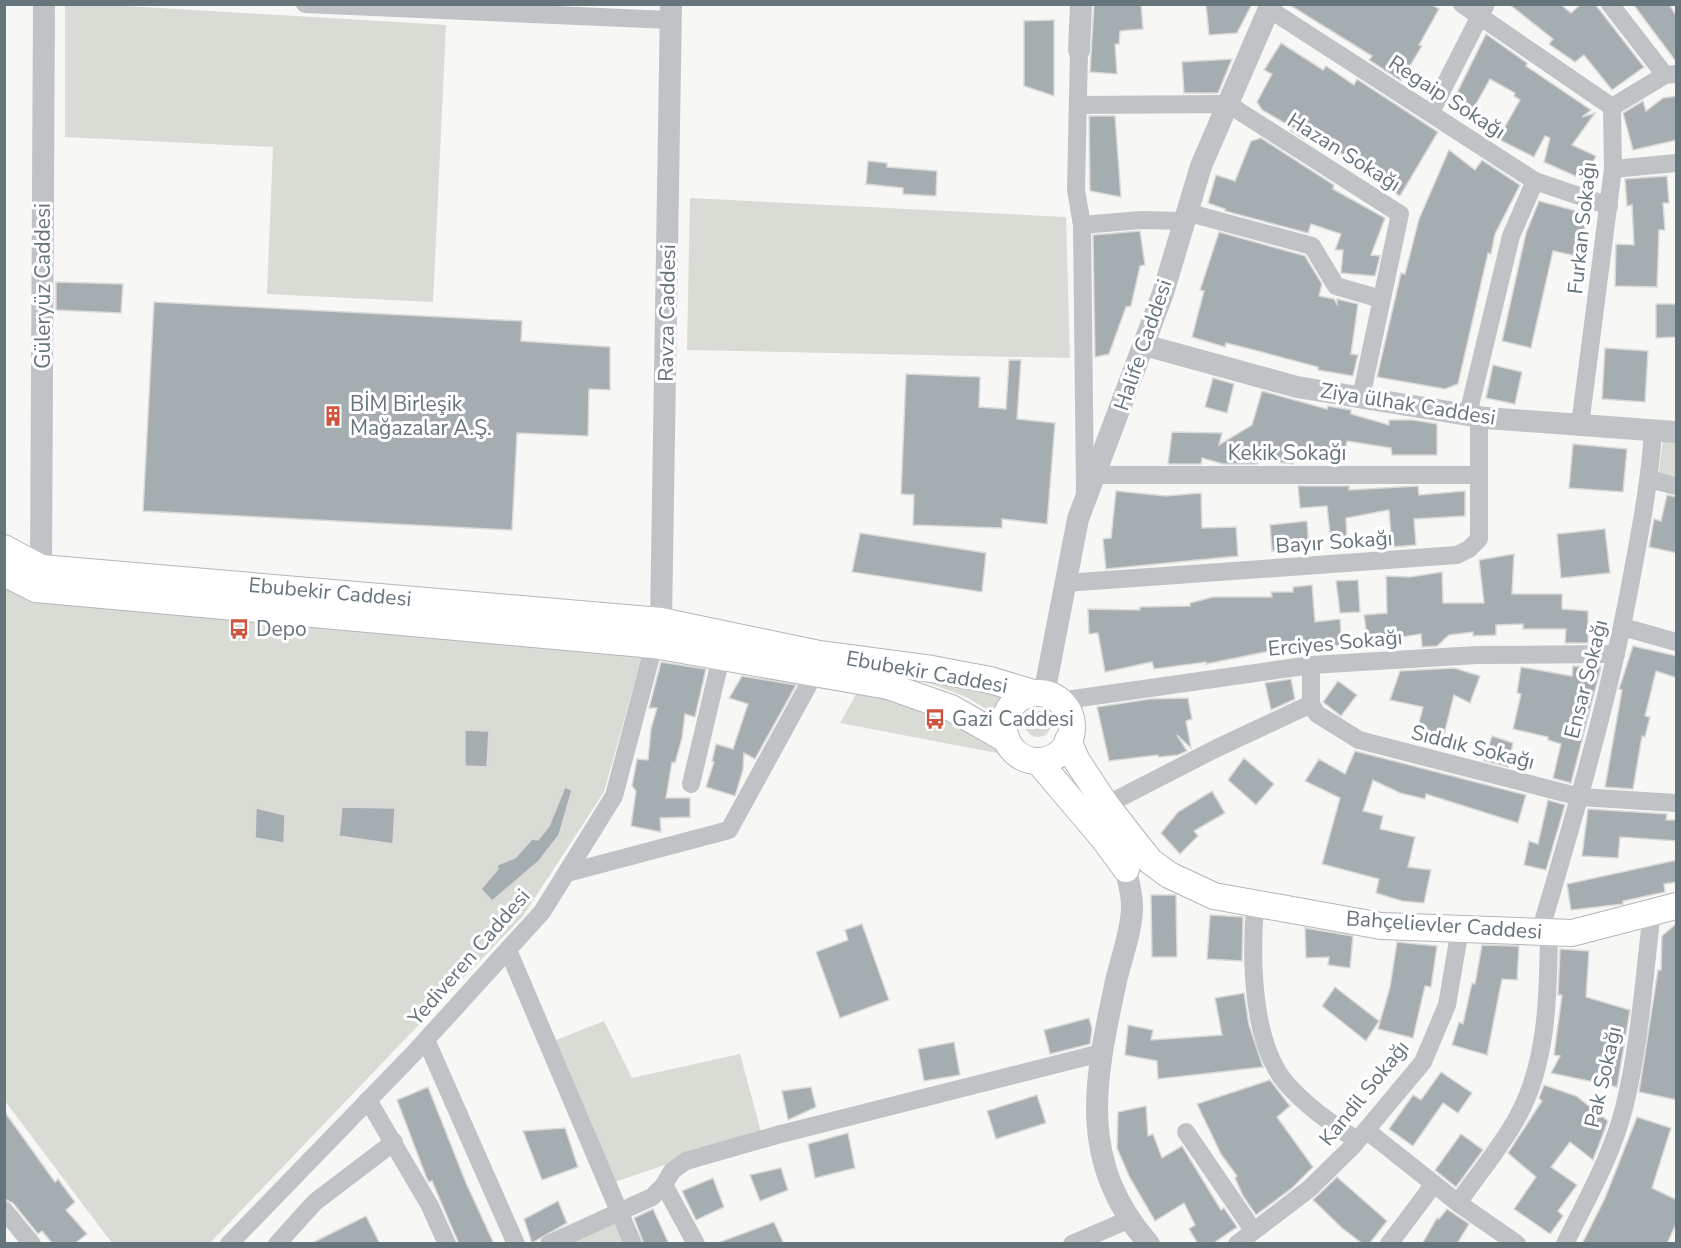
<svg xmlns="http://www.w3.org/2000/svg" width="1681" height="1248" viewBox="0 0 1681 1248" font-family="'Nunito Sans',sans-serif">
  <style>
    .green { fill: #d8dcd5 }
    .building { fill: #a5adb1; stroke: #d9d9d7; stroke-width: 1.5 }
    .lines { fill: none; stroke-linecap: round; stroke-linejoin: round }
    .secondary-casing { stroke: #b2b7ba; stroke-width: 28 }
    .minor { stroke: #bfc3c6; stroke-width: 18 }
    .tertiary { stroke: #bfc3c6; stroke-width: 22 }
    .secondary { stroke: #fff; stroke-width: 26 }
    .labels { text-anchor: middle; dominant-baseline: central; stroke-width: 6; stroke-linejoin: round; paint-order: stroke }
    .street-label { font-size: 21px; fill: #66757c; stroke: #fff }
    .poi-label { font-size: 21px; fill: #66757c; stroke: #fff; text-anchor: start }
  </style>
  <rect width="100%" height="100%" fill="#f7f7f5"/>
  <g class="green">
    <polygon points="65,5 109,5 446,25 433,302 267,294 273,147 65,137"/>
    <polygon points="690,198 1066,217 1070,358 687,350"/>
    <polygon points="1663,438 1676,439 1676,476 1659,472"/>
    <polygon points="5,587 642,656 604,792 523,916 210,1243 112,1243 5,1101"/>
    <polygon points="911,676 1014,692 1000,717 966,697"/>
    <polygon points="859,689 952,724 1002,754 840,723"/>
    <circle cx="1038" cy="724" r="13"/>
    <polygon points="604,1021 632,1078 740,1054 761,1132 615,1182 556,1040"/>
    <polygon points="619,1220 628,1244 563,1244"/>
  </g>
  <g class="building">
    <polygon points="1094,4 1141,4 1143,29 1120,31 1119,44 1115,44 1117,74 1090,72"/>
    <polygon points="1206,4 1252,4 1237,33 1209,35"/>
    <polygon points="1288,4 1431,4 1439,9 1419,45 1422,46 1401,81 1369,60 1372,56"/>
    <polygon points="1509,4 1560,4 1571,13 1581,4 1595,4 1644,67 1612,90 1584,55 1575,62 1549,44 1553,39"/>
    <polygon points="1633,4 1669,4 1677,17 1677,63"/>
    <polygon points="1054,20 1054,96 1024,86 1024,21"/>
    <polygon points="1486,34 1527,63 1526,66 1591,110 1582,117 1595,113 1572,145 1596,156 1584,180 1544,162 1550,138 1545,136 1534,157 1498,139 1520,100 1514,96 1515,93 1490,79 1471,113 1452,103"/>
    <polygon points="1281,43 1323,70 1326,66 1354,85 1357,79 1438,132 1400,196 1356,170 1359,164 1307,133 1304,139 1291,131 1297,130 1262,110 1257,102 1272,74 1264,70"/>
    <polygon points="1232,59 1218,93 1184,93 1182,62"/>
    <polygon points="1677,96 1677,140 1633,150 1623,113 1643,101 1646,111 1663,98"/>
    <polygon points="1089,116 1115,116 1121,197 1090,191"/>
    <polygon points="1261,138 1334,185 1333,189 1385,218 1371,255 1380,256 1375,276 1341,273 1343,250 1335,250 1341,234 1311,224 1308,233 1225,211 1225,209 1208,203 1216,175 1235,181 1251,141"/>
    <polygon points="1449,150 1475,170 1482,160 1520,185 1495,234 1491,254 1488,253 1458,384 1445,389 1377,377 1401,273 1405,274 1419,219"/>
    <polygon points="868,161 887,163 887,167 937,171 936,196 903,194 903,188 866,184"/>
    <polygon points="1667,176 1669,203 1663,203 1665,230 1659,230 1657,287 1615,286 1616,244 1634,245 1632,205 1627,206 1625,179"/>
    <polygon points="1539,201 1588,214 1577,256 1553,251 1531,348 1502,341 1526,233"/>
    <polygon points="1140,231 1145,265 1140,266 1131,306 1126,307 1109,354 1095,357 1093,235"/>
    <polygon points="1219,232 1305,256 1322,284 1319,296 1334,299 1337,304 1337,299 1358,304 1351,354 1358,355 1353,376 1318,370 1318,367 1250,349 1226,343 1225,347 1192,337 1204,291 1200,290"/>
    <polygon points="56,282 123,284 121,313 56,310"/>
    <polygon points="154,302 522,321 521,341 610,347 610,390 589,389 588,436 517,433 512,530 143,511"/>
    <polygon points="1656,304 1677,304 1677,337 1656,338"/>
    <polygon points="1605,348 1648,351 1645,402 1602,399"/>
    <polygon points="1009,360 1021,360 1017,419 1055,423 1047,524 1002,519 1002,528 913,525 914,495 901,494 906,374 980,377 979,407 1006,409"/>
    <polygon points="1493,365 1522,372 1515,404 1486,398"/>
    <polygon points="1213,378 1234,384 1227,413 1205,407"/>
    <polygon points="1262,391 1327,409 1328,406 1351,410 1351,414 1389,425 1389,420 1413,420 1437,424 1437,455 1392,455 1391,448 1347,441 1345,451 1297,454 1293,464 1258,460 1257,464 1223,464 1202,458 1201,464 1168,464 1172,432 1222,433 1219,445 1252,425"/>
    <polygon points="1573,444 1627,449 1623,492 1569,488"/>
    <polygon points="1298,486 1349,486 1349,490 1418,486 1419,495 1465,491 1465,516 1414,519 1416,545 1392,547 1389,510 1346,518 1347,541 1331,543 1327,506 1300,508"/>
    <polygon points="1116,491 1166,496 1201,493 1202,528 1236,527 1238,556 1106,569 1103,539 1111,538"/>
    <polygon points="1667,495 1677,497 1677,553 1649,547 1654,519 1661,521"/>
    <polygon points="1307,521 1309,549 1272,551 1270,525"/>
    <polygon points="1605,529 1610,573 1561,578 1557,534"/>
    <polygon points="860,533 986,553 982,592 852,572"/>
    <polygon points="1514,554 1512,594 1562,594 1562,609 1588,611 1588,643 1565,643 1566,629 1523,629 1523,624 1496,625 1496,635 1473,636 1473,632 1449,635 1437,646 1422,647 1421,634 1368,642 1364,615 1387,613 1386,576 1410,577 1442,572 1443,603 1484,603 1479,560"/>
    <polygon points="1358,580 1360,612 1340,613 1336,581"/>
    <polygon points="1312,585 1315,622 1340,619 1342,645 1314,650 1280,649 1206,664 1206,662 1154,669 1152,662 1105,672 1098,633 1089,634 1088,609 1140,610 1140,607 1190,606 1190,603 1213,597 1272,597 1271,592 1293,592 1293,587"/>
    <polygon points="1633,646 1677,656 1677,678 1656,671 1645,716 1650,717 1645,737 1642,736 1633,789 1605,787 1622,690 1619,689"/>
    <polygon points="661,662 706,669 695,717 685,714 682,738 675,763 672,762 666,798 690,798 690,817 660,818 661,832 631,826 636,791 632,786 637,759 648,760 651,729 657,708 649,708"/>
    <polygon points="1573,666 1601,667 1571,783 1553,778 1561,744 1548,740 1548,737 1513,729 1521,694 1517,693 1521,667 1572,676"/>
    <polygon points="1454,668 1480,676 1470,703 1454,695 1441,746 1415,739 1423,707 1390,700 1400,671"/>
    <polygon points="742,676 796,685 755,759 744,753 743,770 735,796 706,787 714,762 712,761 716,744 733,749 748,704 729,698"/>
    <polygon points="1291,679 1295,699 1271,710 1265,683"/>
    <polygon points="1338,681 1357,695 1341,716 1323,702"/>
    <polygon points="1188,698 1192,719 1186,721 1191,748 1177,735 1187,751 1178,755 1159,757 1158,755 1109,761 1097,707 1150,699"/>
    <polygon points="465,730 489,731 487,767 465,766"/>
    <polygon points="1492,736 1513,743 1508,767 1484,761"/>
    <polygon points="1355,751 1526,795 1518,823 1426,794 1425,799 1400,793 1373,780 1363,811 1383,816 1380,829 1415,837 1408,867 1431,870 1424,903 1402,901 1376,893 1379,879 1322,864 1340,798 1305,781 1319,759 1345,774"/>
    <polygon points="1244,758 1274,784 1256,805 1228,780"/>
    <polygon points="565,787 572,790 559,835 539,861 492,901 481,889 498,869 497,865 515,858 532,839 538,840 549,826"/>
    <polygon points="1212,791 1225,813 1194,831 1198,836 1180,854 1161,833 1178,812"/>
    <polygon points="1548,800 1565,805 1546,870 1524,865 1529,841 1538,844"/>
    <polygon points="342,807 395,808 393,844 339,836"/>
    <polygon points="256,808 285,815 284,843 255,838"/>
    <polygon points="1588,809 1667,814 1666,820 1677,820 1677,841 1620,837 1618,858 1582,856"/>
    <polygon points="1677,860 1677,882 1664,884 1665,892 1623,901 1623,904 1571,910 1567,884"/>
    <polygon points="1151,895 1176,895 1177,957 1152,957"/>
    <polygon points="1210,915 1243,917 1242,961 1207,959"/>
    <polygon points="1677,923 1677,1100 1639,1092 1658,970 1661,970 1662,936"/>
    <polygon points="862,924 889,1000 840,1018 816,952 848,940 845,930"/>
    <polygon points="1305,928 1353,936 1350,968 1328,965 1329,957 1306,958"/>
    <polygon points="1397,942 1437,946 1431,987 1425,986 1413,1038 1378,1029 1390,987"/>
    <polygon points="1482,945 1519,946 1517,980 1502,979 1487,1055 1452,1045 1459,1022 1463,1024 1472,983 1475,984"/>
    <polygon points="1560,949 1589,951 1586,997 1630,1010 1617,1087 1551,1073 1560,1056 1554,1055 1562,995 1558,995"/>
    <polygon points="1335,987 1379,1021 1366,1041 1322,1006"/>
    <polygon points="1244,993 1249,1025 1263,1067 1158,1079 1157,1061 1125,1055 1128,1025 1153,1030 1151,1040 1222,1035 1215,998"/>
    <polygon points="1089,1018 1092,1029 1090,1044 1050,1054 1044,1030"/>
    <polygon points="954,1042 960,1075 924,1081 918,1049"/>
    <polygon points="1441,1072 1472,1093 1458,1113 1443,1103 1413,1146 1389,1129 1413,1095 1421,1100"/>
    <polygon points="1270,1080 1290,1106 1277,1117 1313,1167 1292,1188 1256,1215 1243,1196 1235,1178 1237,1176 1221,1154 1197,1104"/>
    <polygon points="1544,1085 1576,1096 1608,1121 1593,1160 1570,1142 1551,1167 1577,1185 1558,1211 1563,1216 1550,1234 1514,1209 1536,1177 1508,1153 1542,1101 1539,1098"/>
    <polygon points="428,1087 466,1183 494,1244 459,1244 432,1181 429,1182 427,1179 397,1100"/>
    <polygon points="811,1087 816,1107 788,1120 782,1091"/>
    <polygon points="1037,1095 1046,1123 996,1139 987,1111"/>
    <polygon points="1146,1106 1148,1136 1153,1134 1162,1158 1182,1146 1221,1210 1224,1208 1237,1227 1212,1244 1198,1244 1189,1229 1195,1225 1184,1203 1155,1221 1130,1178 1117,1148 1118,1112"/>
    <polygon points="4,1111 55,1182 58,1179 75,1202 66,1210 87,1234 74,1244 53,1244 42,1231 38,1234 13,1203 4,1199"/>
    <polygon points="1637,1117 1671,1128 1652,1188 1677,1200 1677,1222 1670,1237 1667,1244 1582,1244 1605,1198"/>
    <polygon points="565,1128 578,1167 542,1180 523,1131"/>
    <polygon points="848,1133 855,1168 815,1178 808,1144"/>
    <polygon points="1461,1134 1483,1150 1456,1187 1435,1170"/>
    <polygon points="781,1168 788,1190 760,1201 750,1175"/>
    <polygon points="1337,1177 1387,1221 1369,1244 1363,1244 1342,1228 1313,1200"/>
    <polygon points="713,1178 724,1207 696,1220 682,1191"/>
    <polygon points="558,1201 567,1223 532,1243 524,1219"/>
    <polygon points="653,1209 669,1244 644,1244 634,1218"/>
    <polygon points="1447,1209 1469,1224 1457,1244 1422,1244 1437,1218 1439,1219"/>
    <polygon points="366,1216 380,1244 310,1244"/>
    <polygon points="774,1222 784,1244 720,1244 720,1242"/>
  </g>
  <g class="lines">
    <g class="secondary-casing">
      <g id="secondary">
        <polyline points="4,548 41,568 661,621 819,654 932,669 990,680 1033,693"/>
        <polyline points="4,573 36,589 654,645 888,686 951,708 1007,740"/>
        <circle cx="1038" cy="727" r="34"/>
        <polyline points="1068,740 1077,761 1106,805 1150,861 1169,875 1214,896 1381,926 1572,933 1676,906"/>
        <polyline points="1038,761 1104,839 1126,869"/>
      </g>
    </g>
    <g class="minor">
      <polyline points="305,4 670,20"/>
      <polyline points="1462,4 1612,107"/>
      <polyline points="1610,4 1665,75"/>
      <polyline points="1269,9 1535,181 1609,206"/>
      <polyline points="1079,50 1076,190 1082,225 1085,492"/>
      <polyline points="1078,105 1228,104 1400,214 1361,397"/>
      <polyline points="1431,112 1485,6"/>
      <polyline points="1613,169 1676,163"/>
      <polyline points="1186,212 1312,246 1336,286 1381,299"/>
      <polyline points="1082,225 1141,220 1183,221"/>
      <polyline points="1468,414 1511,236 1535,181"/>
      <polyline points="1580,425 1613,169 1612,107 1665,75 1676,74"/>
      <polyline points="1095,475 1479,475"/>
      <polyline points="1650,479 1676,486"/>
      <polyline points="1065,583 1457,555 1469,549 1479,539 1479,417"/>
      <polyline points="1623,627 1676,642"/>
      <polyline points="1311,665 1311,704 1317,714 1359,740 1580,797 1676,803"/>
      <polyline points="1059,701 1311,665 1477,655 1616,654"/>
      <polyline points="691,784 721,657"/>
      <polyline points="1106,805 1215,749 1311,704"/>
      <polyline points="567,873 729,830 815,673"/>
      <path d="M1255,905C1251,957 1251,1041 1286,1083C1307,1107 1331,1124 1357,1140"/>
      <path d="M1540,932C1575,814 1610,696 1632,575C1641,527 1650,480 1653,431"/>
      <polyline points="508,950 633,1244"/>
      <polyline points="426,1040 516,1244"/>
      <polyline points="368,1100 430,1206 447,1244"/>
      <polyline points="1366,1130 1458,1203 1517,1244"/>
      <polyline points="1186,1132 1253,1230"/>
      <polyline points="664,1185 696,1244"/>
      <path d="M1458,1203C1478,1174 1502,1146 1518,1116C1548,1061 1548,994 1549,933"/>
      <polyline points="4,1210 32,1244"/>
      <polyline points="229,1244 414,1053 542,912 614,796 654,645"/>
      <polyline points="277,1244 315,1202 394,1142"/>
      <polyline points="549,1244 652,1197 664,1185 672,1171 686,1161 777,1135 1101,1053"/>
      <polyline points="1072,1244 1130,1219"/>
      <polyline points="1237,1244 1309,1189 1352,1147 1423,1062 1447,1005 1460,929"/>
      <polyline points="1389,1244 1434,1184"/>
      <path d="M1565,1244C1586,1200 1612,1156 1624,1108C1640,1044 1644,977 1652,912"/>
    </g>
    <g class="tertiary">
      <polyline points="1079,50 1081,4"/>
      <polyline points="1144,345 1297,387 1486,418 1676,432"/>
      <polyline points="41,568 44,4"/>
      <polyline points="661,621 671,4"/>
      <polyline points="1044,694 1078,519 1163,293 1201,166 1271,4"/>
      <path d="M1126,869C1128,881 1132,894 1132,905C1133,927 1121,959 1116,981C1095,1079 1076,1161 1149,1244"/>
    </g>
    <use href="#secondary" class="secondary"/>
  </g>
  <defs>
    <g id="building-bare" transform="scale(1.62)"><path d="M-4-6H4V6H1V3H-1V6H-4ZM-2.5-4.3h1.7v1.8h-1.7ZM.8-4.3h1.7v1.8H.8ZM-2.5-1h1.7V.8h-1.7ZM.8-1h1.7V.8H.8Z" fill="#cf543e" stroke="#fff" stroke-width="2.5" paint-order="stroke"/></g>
    <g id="bus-bare" transform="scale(1.62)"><path d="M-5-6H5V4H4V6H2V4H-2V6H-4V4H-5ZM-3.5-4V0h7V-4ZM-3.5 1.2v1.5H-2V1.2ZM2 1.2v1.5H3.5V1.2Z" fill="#cf543e" stroke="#fff" stroke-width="2.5" paint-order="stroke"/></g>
  </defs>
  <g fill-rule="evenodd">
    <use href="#building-bare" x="333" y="416"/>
    <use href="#bus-bare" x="239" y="629"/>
    <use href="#bus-bare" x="935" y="719"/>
  </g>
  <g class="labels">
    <g class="street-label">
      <text transform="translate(1447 97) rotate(33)">Regaip Sokağı</text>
      <text transform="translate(1344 152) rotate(32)">Hazan Sokağı</text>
      <text transform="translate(1582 228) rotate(-84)">Furkan Sokağı</text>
      <text transform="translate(43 286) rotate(-90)">Güleryüz Caddesi</text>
      <text transform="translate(667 313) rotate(-89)">Ravza Caddesi</text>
      <text transform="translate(1143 345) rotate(-71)">Halife Caddesi</text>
      <text transform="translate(1408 404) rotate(9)">Ziya ülhak Caddesi</text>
      <text x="1287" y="453">Kekik Sokağı</text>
      <text transform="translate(1334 542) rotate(-4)">Bayır Sokağı</text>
      <text transform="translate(330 592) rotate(5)">Ebubekir Caddesi</text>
      <text transform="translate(1335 643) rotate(-5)">Erciyes Sokağı</text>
      <text transform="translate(927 672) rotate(10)">Ebubekir Caddesi</text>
      <text transform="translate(1586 679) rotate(-76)">Ensar Sokağı</text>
      <text transform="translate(1473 747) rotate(14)">Sıddık Sokağı</text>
      <text transform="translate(1444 925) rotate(4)">Bahçelievler Caddesi</text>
      <text transform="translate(469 957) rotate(-49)">Yediveren Caddesi</text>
      <text transform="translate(1603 1077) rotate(-77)">Pak Sokağı</text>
      <text transform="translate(1364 1093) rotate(-51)">Kandil Sokağı</text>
    </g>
    <g class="poi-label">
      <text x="350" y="404">BİM Birleşik<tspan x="350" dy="24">Mağazalar A.Ş.</tspan></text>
      <text x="256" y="629">Depo</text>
      <text x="952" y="719">Gazi Caddesi</text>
    </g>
  </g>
  <rect width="1681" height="1248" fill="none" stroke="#66757c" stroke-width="12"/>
</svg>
